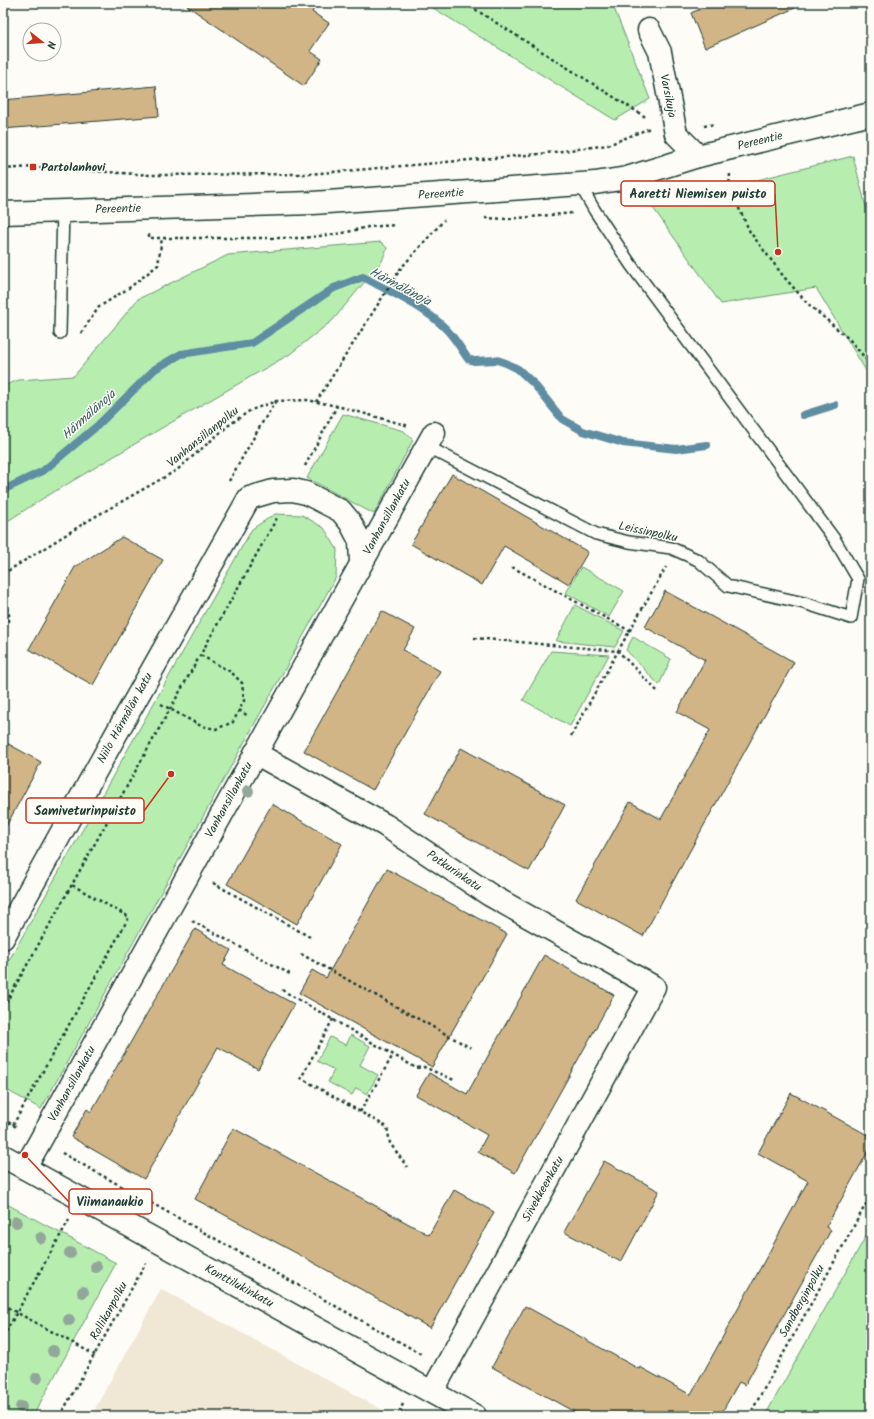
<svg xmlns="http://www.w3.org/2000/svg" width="874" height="1419" viewBox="0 0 874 1419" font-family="Kalam,sans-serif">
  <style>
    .built { fill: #f0e7d5 }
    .green { fill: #b7eeb0; stroke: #6b9672 }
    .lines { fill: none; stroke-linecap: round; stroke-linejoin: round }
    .stream { stroke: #5f8da1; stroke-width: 8 }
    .building { fill: #d2b587; stroke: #1f3d34 }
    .lane-casing { stroke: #1f3d34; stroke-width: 14 }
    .street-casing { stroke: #1f3d34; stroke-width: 25 }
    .secondary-casing { stroke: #1f3d34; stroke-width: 25 }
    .path { stroke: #1f3d34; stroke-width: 2.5; stroke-dasharray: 3 3; stroke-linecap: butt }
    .lane { stroke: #fdfcf7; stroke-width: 11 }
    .street { stroke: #fdfcf7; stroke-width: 22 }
    .secondary { stroke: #fdfcf7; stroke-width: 22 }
    .tree { fill: #93a69a }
    .poi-dot { fill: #c8321e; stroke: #fdfcf7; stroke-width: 1.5 }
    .labels { text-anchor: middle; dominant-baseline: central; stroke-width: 3; stroke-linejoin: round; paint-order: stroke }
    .street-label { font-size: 12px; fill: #1f3d34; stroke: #fdfcf7 }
    .poi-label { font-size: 12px; font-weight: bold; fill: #1f3d34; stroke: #fdfcf7; text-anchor: start }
    .water-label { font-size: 13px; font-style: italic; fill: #3a5e61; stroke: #fdfcf7 }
    .leader { fill: none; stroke: #c8321e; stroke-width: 1.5 }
    .callout-dot { fill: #c8321e; stroke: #fdfcf7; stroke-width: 1.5 }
    .callout { fill: #fdfcf7; stroke: #c8321e; stroke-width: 1.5 }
    .callout-label { font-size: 13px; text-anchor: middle; font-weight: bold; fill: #1f3d34 }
  </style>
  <rect width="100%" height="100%" fill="#fdfcf7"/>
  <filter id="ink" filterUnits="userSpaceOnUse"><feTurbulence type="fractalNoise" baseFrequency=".025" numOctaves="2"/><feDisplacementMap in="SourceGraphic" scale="8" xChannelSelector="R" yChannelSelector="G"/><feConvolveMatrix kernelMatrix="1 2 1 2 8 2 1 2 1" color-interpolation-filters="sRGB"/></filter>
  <g filter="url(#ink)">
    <polygon class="built" points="161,1289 390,1414 389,1416 91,1416"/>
    <g class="green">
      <polygon points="425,3 612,3 650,99 615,120"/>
      <polygon points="853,156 867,211 871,216 871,379 816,288 721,304 651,205 729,187"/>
      <polygon points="381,242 387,248 382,261 333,320 290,354 160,429 42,499 3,524 3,386 19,380 74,376 138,299 228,255"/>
      <polygon points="343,414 404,431 413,440 374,514 307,478"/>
      <polygon points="275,514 302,515 324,528 337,549 336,577 41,1109 3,1088 3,971 252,529"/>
      <polygon points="581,567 624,591 609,617 566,593"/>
      <polygon points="575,605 624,631 615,647 556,641"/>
      <polygon points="633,637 671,659 659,685 626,650"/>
      <polygon points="551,651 609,655 570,726 523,700"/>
      <polygon points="351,1035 370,1046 360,1065 378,1075 367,1094 356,1088 352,1095 328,1082 334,1070 317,1061 330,1037 346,1045"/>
      <polygon points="3,1202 116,1263 33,1416 3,1416"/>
      <polygon points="871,1227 871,1416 765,1416 771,1405"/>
    </g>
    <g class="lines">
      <g class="stream">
        <polyline points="803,415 835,405"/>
        <path d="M3,490L43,471L97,426L155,369L181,354L252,343L334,288L363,277C389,291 425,307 446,329C455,338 461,349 468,359L474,361L497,360L506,363L518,369L534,384L562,419L583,431L623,443L676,449L707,445"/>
      </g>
    </g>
    <g class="building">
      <polygon points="183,3 318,3 312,12 329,23 310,51 322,59 304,86"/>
      <polygon points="714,3 806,3 705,48 691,13"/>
      <polygon points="156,86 159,116 3,129 3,100"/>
      <polygon points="452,474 588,552 569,584 504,546 482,585 411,544"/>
      <polygon points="122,537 163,560 93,685 29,649 75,567"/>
      <polygon points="665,591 794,662 643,936 576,899 630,802 661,819 710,730 677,712 705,660 645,627"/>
      <polygon points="382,611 415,629 403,650 440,671 373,790 304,751"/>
      <polygon points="3,741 41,762 3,832"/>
      <polygon points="461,748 565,805 529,871 425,814"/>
      <polygon points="272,804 342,844 297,924 227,884"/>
      <polygon points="387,869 507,934 432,1067 299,993 312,970 326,978"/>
      <polygon points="195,929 231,950 223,965 294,1004 258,1069 218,1047 144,1179 71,1137 87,1109 91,1112"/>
      <polygon points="544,955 614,995 515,1173 478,1152 487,1135 416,1095 429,1073 467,1094"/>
      <polygon points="791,1093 871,1137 871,1146 826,1227 831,1230 745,1385 739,1382 722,1412 729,1416 582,1416 492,1367 525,1306 639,1369 640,1367 691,1395 808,1181 758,1153"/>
      <polygon points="233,1128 429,1235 454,1190 494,1212 430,1328 298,1254 195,1199"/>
      <polygon points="604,1161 659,1191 621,1262 564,1232"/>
    </g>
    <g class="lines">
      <g class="lane-casing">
        <g id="lane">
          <polyline points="60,333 63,210"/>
          <polyline points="426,446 596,534 629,542 671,548 698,560 728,586 804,603 851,618 858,579 835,540 631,265 595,211 580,185"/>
        </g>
      </g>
      <g class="street-casing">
        <g id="street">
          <polyline points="649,30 660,52 676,134 698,156"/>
          <polyline points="255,753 385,825 490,895 654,987 432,1392"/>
          <polyline points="3,938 115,736 249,498 273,491 293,490 306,493 341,511 350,522 360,541 361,563"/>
          <polyline points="3,1156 475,1416"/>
          <polyline points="25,1168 434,433"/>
        </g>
      </g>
      <g class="secondary-casing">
        <polyline id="secondary" points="3,213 313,203 595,183 627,178 698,156 871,114"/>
      </g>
      <g class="path">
        <polyline points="465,3 647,118"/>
        <polyline points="704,126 715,124"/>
        <polyline points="3,169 33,167 151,175 310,174 539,154 608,145 650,128"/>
        <polyline points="730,174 729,187 750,232 784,277 807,303 849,339 871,365"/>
        <polyline points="485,218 508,219 573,213"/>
        <polyline points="149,234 149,238 303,238 343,233 368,227 396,225"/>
        <polyline points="81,333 99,307 129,288 158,265 162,238"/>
        <polyline points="316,402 401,268 444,220"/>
        <polyline points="305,466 337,406"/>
        <polyline points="229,481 262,423 276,401"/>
        <polyline points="512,567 630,631"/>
        <polyline points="3,574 91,519 177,470 229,425 251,410 276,401 307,400 337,406 409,426"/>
        <polyline points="3,603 6,606 10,618 3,633"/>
        <polyline points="474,638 618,651 666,567"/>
        <polyline points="161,704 201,726 216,729 233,722 244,701 242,683 231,672 200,655"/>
        <polyline points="239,710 248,716"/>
        <polyline points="571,736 618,651 658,692"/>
        <polyline points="213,883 310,937"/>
        <polyline points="192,921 290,974"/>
        <polyline points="301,954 471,1048"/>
        <polyline points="282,990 416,1068 424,1067 454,1080"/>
        <polyline points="3,1008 278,516"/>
        <polyline points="333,1019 301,1078 387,1127 390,1143 407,1167"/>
        <polyline points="360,1112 393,1055"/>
        <polyline points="3,1119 18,1128"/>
        <polyline points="13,1125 129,917 72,885"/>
        <polyline points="62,1153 423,1355"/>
        <polyline points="3,1305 95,1355"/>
        <polyline points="3,1337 69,1220"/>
        <polyline points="403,1404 400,1410 410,1416"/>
        <polyline points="60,1416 146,1263"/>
        <polyline points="749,1416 871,1195"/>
      </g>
      <use href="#lane" class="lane"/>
      <use href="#street" class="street"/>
      <use href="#secondary" class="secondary"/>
    </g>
    <g class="tree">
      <circle cx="248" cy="791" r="6"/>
      <circle cx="16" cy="1222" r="6"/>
      <circle cx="41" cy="1238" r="6"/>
      <circle cx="70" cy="1253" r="6"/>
      <circle cx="96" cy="1267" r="6"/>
      <circle cx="83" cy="1292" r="6"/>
      <circle cx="69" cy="1320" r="6"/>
      <circle cx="53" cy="1351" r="6"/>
      <circle cx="37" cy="1378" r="6"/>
      <circle cx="21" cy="1407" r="6"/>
    </g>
  </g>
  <rect class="poi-dot" x="29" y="163" width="8" height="8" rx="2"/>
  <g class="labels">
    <g class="street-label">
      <text transform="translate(668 96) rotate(79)">Varsikuja</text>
      <text transform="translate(760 141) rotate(-14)">Pereentie</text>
      <text transform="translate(441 194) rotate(-4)">Pereentie</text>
      <text transform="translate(118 209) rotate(-2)">Pereentie</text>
      <text transform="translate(203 437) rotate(-39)">Vanhansillanpolku</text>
      <text transform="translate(387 517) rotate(-61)">Vanhansillankatu</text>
      <text transform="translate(648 532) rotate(12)">Leissinpolku</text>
      <text transform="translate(125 718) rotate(-61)">Niilo Härmälän katu</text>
      <text transform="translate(229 800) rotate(-61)">Vanhansillankatu</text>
      <text transform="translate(454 871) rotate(34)">Potkurinkatu</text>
      <text transform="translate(72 1084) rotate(-61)">Vanhansillankatu</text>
      <text transform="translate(543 1189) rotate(-61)">Siivekkeenkatu</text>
      <text transform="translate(239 1286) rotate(29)">Konttilukinkatu</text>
      <text transform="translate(802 1301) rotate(-61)">Sandberginpolku</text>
      <text transform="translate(109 1311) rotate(-61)">Rollikanpolku</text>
    </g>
    <g class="poi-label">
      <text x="41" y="167">Partolanhovi</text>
    </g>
    <g class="water-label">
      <text transform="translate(400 287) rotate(28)">Härmälänoja</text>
      <text transform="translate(89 415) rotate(-42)">Härmälänoja</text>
    </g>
  </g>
  <path class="leader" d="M778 252L775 194M171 774L144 811M25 1155L69 1202"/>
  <g class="callout-dot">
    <circle cx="778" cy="252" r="4"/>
    <circle cx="171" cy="774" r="4"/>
    <circle cx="25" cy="1155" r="4"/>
  </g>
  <g class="callout">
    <rect x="621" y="181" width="154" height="25" rx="4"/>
    <rect x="26" y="798" width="118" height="25" rx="4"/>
    <rect x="69" y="1189" width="83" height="25" rx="4"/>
  </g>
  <g class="callout-label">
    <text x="698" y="198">Aaretti Niemisen puisto</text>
    <text x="85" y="815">Samiveturinpuisto</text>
    <text x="110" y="1206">Viimanaukio</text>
  </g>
  <rect width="874" height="1419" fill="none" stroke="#fdfcf7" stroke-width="16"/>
  <rect x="8" y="8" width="858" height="1403" fill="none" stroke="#1f3d34" stroke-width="1.5" filter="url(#ink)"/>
  <g transform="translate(42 42) rotate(107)"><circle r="19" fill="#fdfcf7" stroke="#a4b0a9"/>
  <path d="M0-3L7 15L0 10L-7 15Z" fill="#c8321e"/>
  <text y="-6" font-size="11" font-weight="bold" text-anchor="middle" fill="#1f3d34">N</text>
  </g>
</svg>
